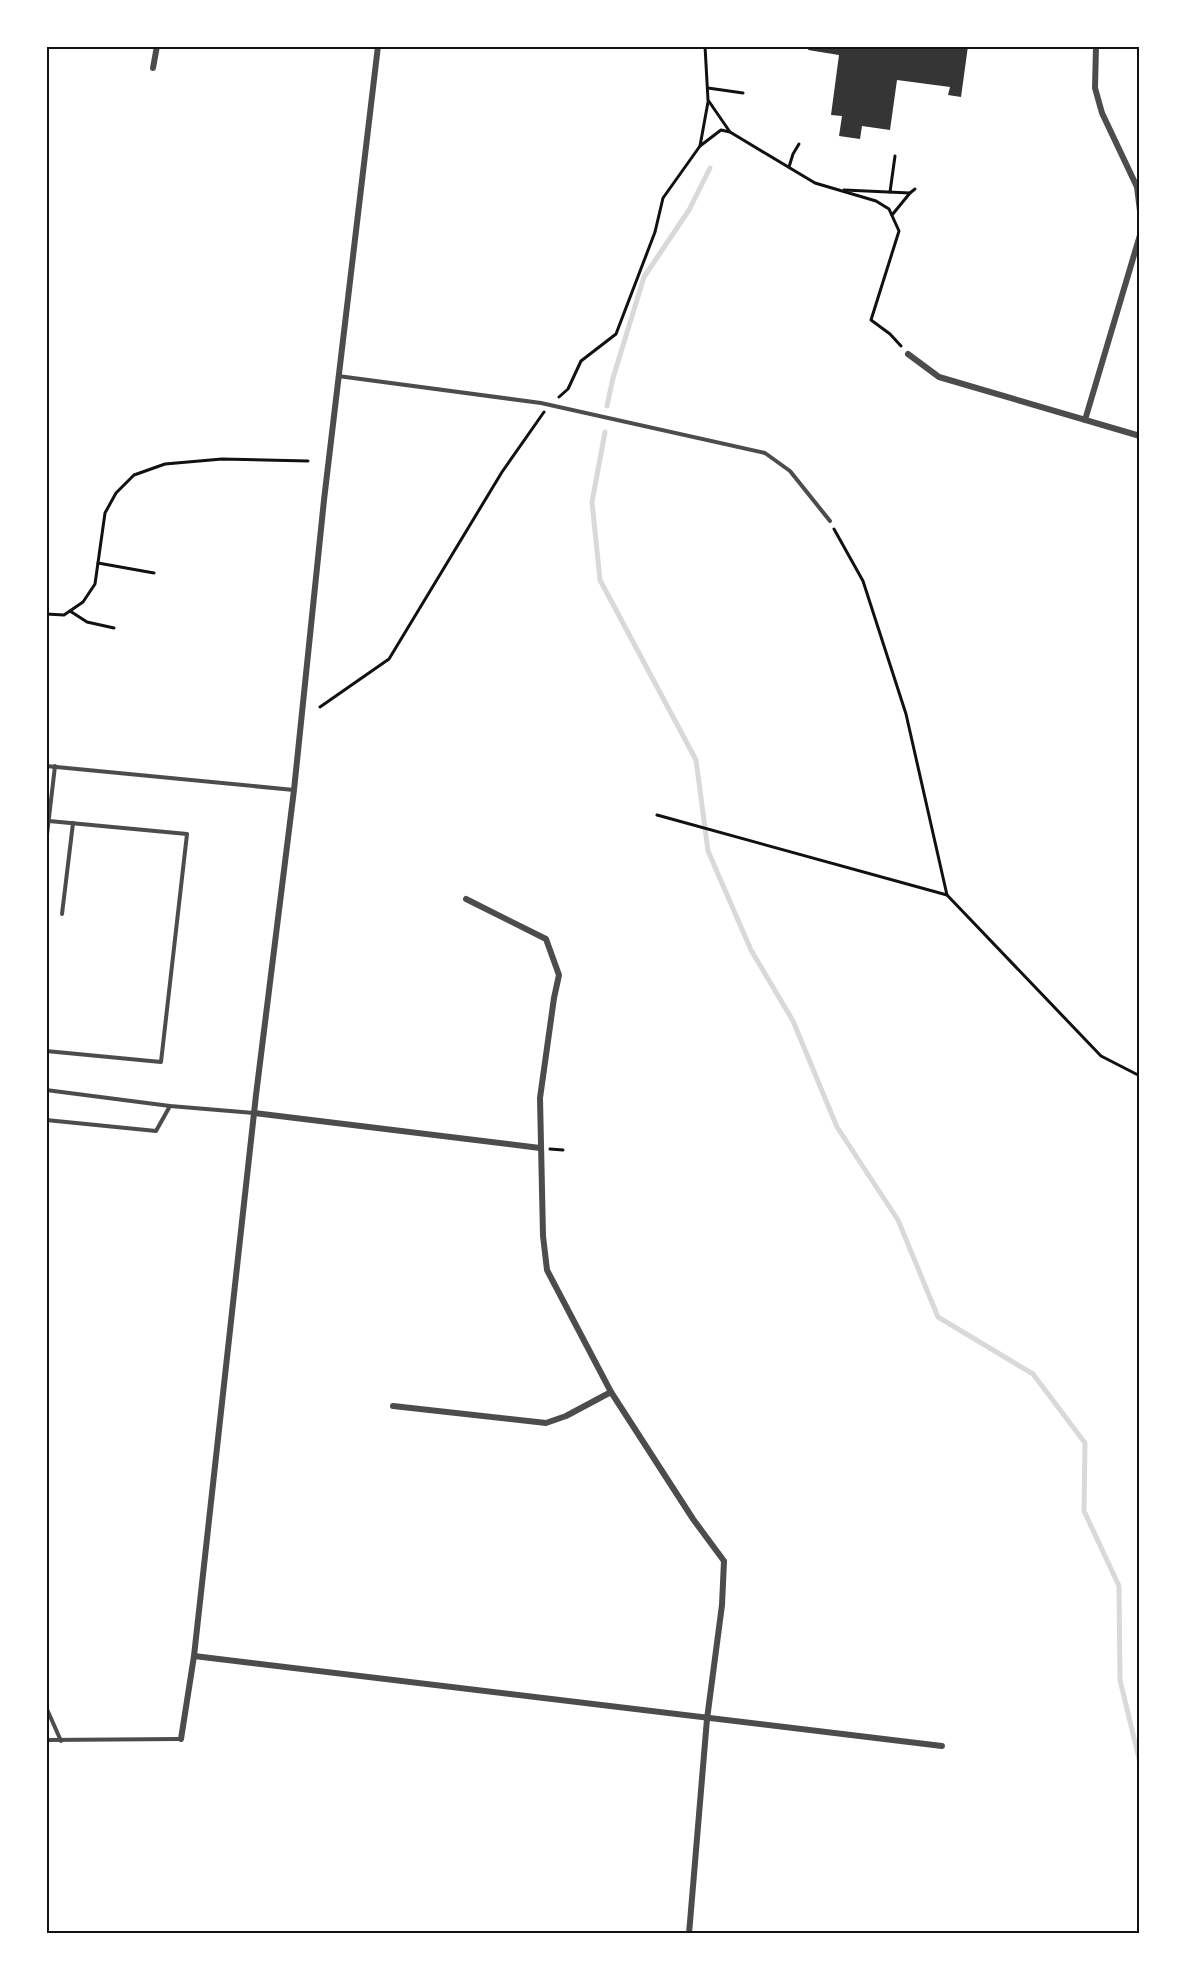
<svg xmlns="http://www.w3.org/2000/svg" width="1186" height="1980" viewBox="0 0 1186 1980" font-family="Mulish,sans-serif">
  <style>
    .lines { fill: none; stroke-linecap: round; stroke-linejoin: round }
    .stream { stroke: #d9d9d9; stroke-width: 5 }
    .building { fill: #353535 }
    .path { stroke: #111; stroke-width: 3 }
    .service { stroke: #4c4c4c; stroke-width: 4 }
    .minor { stroke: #4c4c4c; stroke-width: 6 }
    .neatline { fill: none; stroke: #111; stroke-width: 2 }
  </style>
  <rect width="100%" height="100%" fill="#fff"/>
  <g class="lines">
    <g class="stream">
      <polyline points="607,406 613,378 644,277 689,210 710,168"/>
      <polyline points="605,432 592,502 600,580 696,760 708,851 751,950 793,1021 837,1127 898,1220 938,1317 1033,1374 1085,1443 1084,1511 1119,1586 1120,1680 1140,1763"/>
    </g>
  </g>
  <polygon class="building" points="809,46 968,46 961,97 948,95 950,87 897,80 890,130 862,126 860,139 839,136 842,116 831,115 839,55 808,50"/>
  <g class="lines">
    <g class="path">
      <polyline points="705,46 708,100 730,132 815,183 876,201 889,209 899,231 871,320 890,334 901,346"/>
      <polyline points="708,88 743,93"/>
      <polyline points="708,102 700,146 721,130 730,132"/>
      <polyline points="789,167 793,154 799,144"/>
      <polyline points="844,190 910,193 915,189"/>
      <polyline points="890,192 895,156"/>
      <polyline points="892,215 910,193"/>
      <polyline points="559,397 568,389 581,361 616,334 655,232 663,198 700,146"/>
      <polyline points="834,529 863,581 906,714 947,895"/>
      <polyline points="98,563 154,573"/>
      <polyline points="70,611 87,622 114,628"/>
      <polyline points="46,614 64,615 83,602 95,584 105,513 116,493 134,475 165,464 222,459 308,461"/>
      <polyline points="320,707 389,659 502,472 544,412"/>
      <polyline points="657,815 947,895 1101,1056 1140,1076"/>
      <polyline points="550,1149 563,1150"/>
    </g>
    <g class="service">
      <polyline points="338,376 541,403 765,453 790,471 830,521"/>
      <polyline points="46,766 294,790"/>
      <polyline points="46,843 55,766"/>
      <polyline points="62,914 73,823"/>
      <polyline points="46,1051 161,1062 187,834 49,821"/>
      <polyline points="46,1090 170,1106 254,1113"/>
      <polyline points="46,1120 156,1131 170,1106"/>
      <polyline points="46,1707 61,1741"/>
      <polyline points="46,1740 180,1739"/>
    </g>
    <g class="minor">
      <polyline points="1096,46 1095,88 1102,113 1137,187 1140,211"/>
      <polyline points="153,68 157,46"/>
      <polyline points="908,354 939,377 1140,436"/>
      <polyline points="1085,420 1140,235"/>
      <polyline points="466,899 546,939 559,975 554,998 540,1098 543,1236 547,1270 611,1392 693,1519 724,1561 722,1605 707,1719 689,1934"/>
      <polyline points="254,1113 540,1148"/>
      <polyline points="393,1406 546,1423 566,1416 611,1392"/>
      <polyline points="194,1656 942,1746"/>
      <polyline points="181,1739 194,1656 256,1095 294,790 324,500 378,46"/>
    </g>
  </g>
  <rect width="1186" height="1980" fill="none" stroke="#ffffff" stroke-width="96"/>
  <rect x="48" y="48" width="1090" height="1884" class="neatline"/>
</svg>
